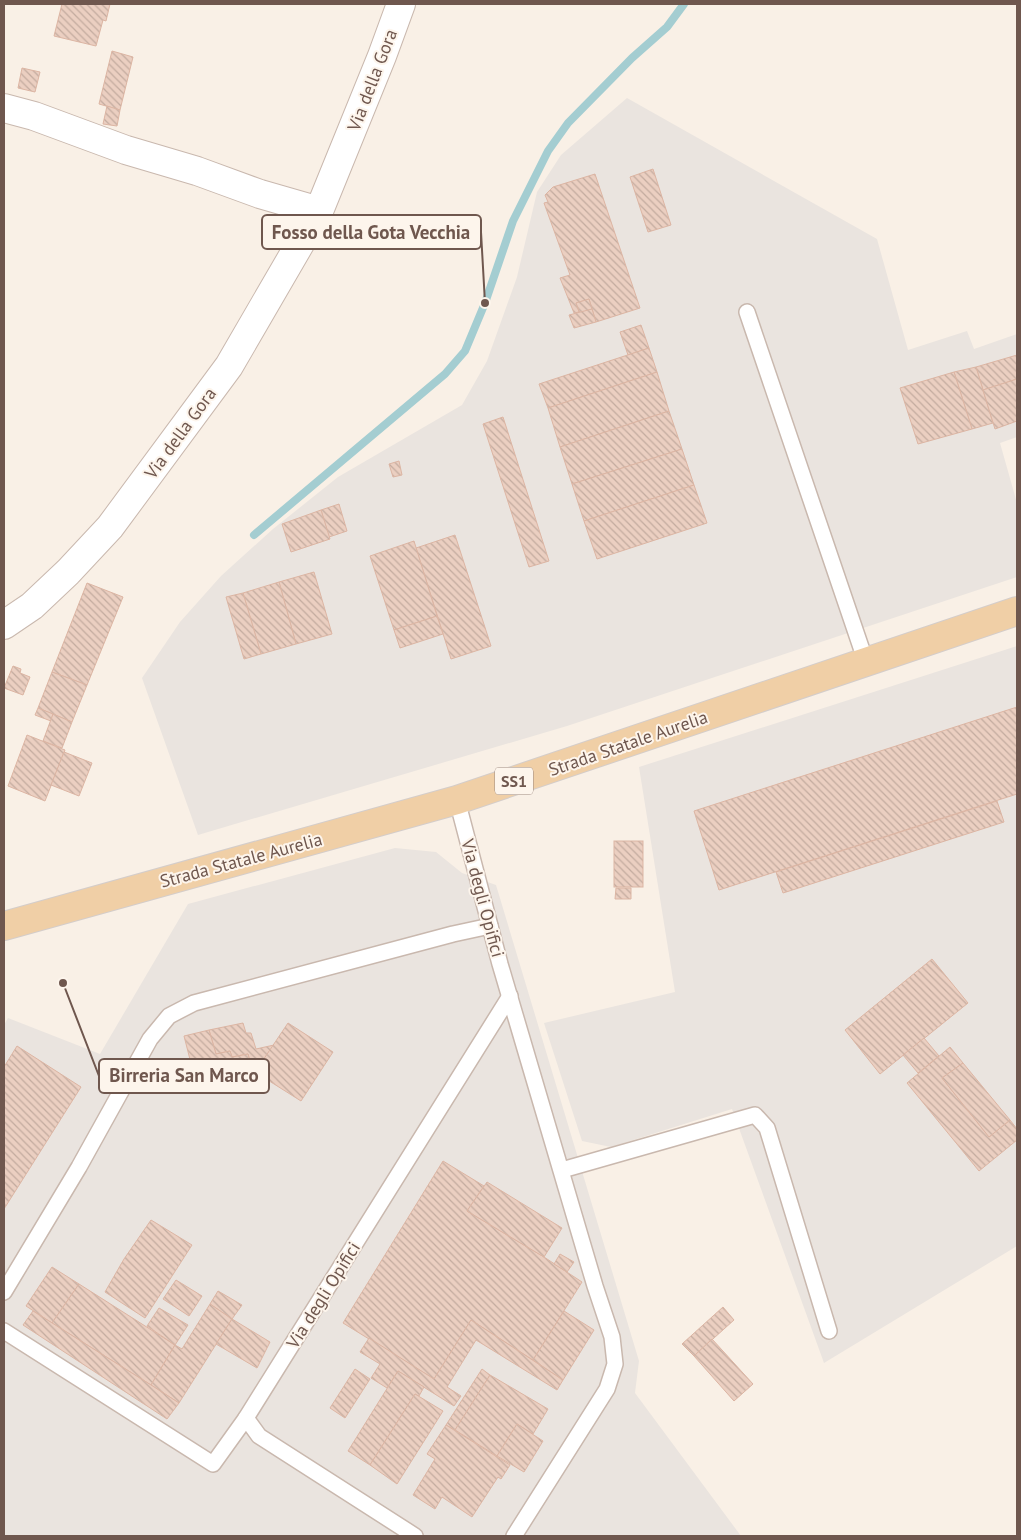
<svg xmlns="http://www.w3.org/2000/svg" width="1021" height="1540" viewBox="0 0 1021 1540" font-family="'PT Sans',sans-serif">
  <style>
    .industrial { fill: #eae4df }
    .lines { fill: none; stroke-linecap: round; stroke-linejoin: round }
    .stream { stroke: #a4cdd1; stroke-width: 8 }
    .building { fill: url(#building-back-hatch); stroke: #dcb5a3 }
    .service-casing { stroke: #c9b8ae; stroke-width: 18 }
    .minor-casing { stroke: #c9b8ae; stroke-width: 30 }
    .primary-casing { stroke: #d4cdca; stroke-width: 30 }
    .service { stroke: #fff; stroke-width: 15 }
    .minor { stroke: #fff; stroke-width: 28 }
    .primary { stroke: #f0cfa6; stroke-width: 28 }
    .labels { text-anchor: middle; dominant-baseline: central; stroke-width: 4; stroke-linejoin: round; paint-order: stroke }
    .shield { fill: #fdf5ec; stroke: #9a867d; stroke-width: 1 }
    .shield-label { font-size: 16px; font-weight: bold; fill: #6f574e }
    .street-label { font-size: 18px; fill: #6f574e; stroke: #fdf5ec }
    .leader { fill: none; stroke: #6f574e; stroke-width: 2 }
    .callout-dot { fill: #6f574e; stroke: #fdf5ec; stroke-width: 2 }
    .callout { fill: #fdf5ec; stroke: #6f574e; stroke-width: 2 }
    .callout-label { font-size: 19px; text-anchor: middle; font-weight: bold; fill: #6f574e }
  </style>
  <defs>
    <pattern id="building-back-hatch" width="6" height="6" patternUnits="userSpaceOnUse" patternTransform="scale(1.25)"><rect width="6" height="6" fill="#ebcfc1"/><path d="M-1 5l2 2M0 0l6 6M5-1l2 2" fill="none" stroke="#c3ab9f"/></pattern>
  </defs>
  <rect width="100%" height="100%" fill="#f9f0e6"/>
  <g class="industrial">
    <polygon points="627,98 877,239 908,350 967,331 974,349 1017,334 1017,437 1000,443 1017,503 1017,577 567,726 198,835 142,678 180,622 221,576 273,529 338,477 462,405 487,361 517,277 537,192 561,155"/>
    <polygon points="1017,646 1017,1246 824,1363 732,1109 611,1147 582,1141 544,1023 675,992 639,767"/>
    <polygon points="395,848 436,852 462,873 496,885 639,1361 635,1393 741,1536 4,1536 4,1025 8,1018 100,1054 188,904"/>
  </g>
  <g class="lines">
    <polyline class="stream" points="254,535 445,374 465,351 485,303 513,221 548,151 568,123 632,58 667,27 684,4"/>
  </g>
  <g class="building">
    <polygon points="62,4 110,4 106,21 103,20 96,46 54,36"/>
    <polygon points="112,51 133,57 120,110 99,104"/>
    <polygon points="22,68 40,72 35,92 18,88"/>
    <polygon points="107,106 120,110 117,126 103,124"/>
    <polygon points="653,169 671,225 648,232 630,177"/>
    <polygon points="595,174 640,308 596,322 589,299 576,303 579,312 574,313 560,278 570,275 544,203 548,202 545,195 553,187"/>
    <polygon points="589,299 592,309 580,313 576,303"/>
    <polygon points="592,309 596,322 574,328 569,315"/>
    <polygon points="641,325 649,348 628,355 620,332"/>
    <polygon points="649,348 657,372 548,408 539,384"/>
    <polygon points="1017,355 1017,379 983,390 976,367"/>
    <polygon points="976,367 993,423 972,429 954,372"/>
    <polygon points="657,372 669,411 560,447 548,408"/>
    <polygon points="954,372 972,429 918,444 900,388"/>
    <polygon points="1017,379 1017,421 995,429 983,390"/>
    <polygon points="669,411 682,449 572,484 560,447"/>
    <polygon points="503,417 549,561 529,567 483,424"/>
    <polygon points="682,449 694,485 584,521 572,484"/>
    <polygon points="399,461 402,475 393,477 389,464"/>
    <polygon points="694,485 707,523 597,559 584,521"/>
    <polygon points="339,504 347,531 329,537 321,510"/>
    <polygon points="321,510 330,539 291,552 282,524"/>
    <polygon points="455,535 491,646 451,659 416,548"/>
    <polygon points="414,541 437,616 394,630 370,556"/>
    <polygon points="314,572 332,634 296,644 279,582"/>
    <polygon points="279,582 296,644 261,654 243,593"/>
    <polygon points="87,583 123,597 87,685 52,672"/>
    <polygon points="243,593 261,654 244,659 226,597"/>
    <polygon points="437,616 443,634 400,648 394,630"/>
    <polygon points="13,666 21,669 20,673 30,677 23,695 4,688"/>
    <polygon points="52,672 87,685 72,722 38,708"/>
    <polygon points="1017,707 1017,794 719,890 694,811"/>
    <polygon points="38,708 53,714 51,721 35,715"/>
    <polygon points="53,714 72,722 62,748 43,741"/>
    <polygon points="27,735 65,750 45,801 8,786"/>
    <polygon points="64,752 92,763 79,796 51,785"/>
    <polygon points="997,801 1004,822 783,893 776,872"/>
    <rect x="614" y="841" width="29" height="46"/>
    <polygon points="616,888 631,888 631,899 615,899"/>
    <polygon points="932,959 968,1003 880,1074 845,1030"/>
    <polygon points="243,1023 246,1033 251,1033 256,1049 274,1045 255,1072 252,1069 248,1054 232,1057 230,1051 216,1054 209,1030"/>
    <polygon points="288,1023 333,1052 301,1101 255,1072"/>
    <polygon points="209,1030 216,1054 230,1051 232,1057 248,1054 252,1069 196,1083 184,1036"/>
    <polygon points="924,1038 939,1056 918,1073 903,1055"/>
    <polygon points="17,1046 81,1087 4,1209 4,1067"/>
    <polygon points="950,1047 963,1063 942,1078 989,1137 1010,1120 1017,1129 1017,1140 979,1171 907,1083"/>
    <polygon points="963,1063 1010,1120 989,1137 942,1078"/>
    <polygon points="443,1161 484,1186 467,1211 544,1257 582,1282 533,1360 471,1320 434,1379 343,1323"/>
    <polygon points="487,1182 562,1228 544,1257 467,1211"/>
    <polygon points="151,1220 192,1245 145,1318 105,1292 124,1259"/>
    <polygon points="560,1254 574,1262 567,1272 554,1264"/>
    <polygon points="52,1267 79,1284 52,1323 26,1306"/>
    <polygon points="176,1280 202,1296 189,1316 163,1299"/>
    <polygon points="79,1284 175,1345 151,1385 52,1323"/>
    <polygon points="218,1291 242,1305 232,1319 210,1304"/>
    <polygon points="210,1304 232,1319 179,1403 151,1385 175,1345 182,1349"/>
    <polygon points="723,1307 734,1320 694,1356 682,1344"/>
    <polygon points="159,1308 188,1325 175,1345 147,1326"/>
    <polygon points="33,1311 151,1385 179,1403 167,1419 23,1325"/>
    <polygon points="564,1311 594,1330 563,1380 533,1360"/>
    <polygon points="232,1319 270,1342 257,1368 216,1344"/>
    <polygon points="471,1320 563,1380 557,1390 476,1340 447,1387 461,1396 454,1406 398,1371 387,1388 371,1378 380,1364 360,1352 369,1338 434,1379"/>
    <polygon points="712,1339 753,1384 734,1401 694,1356"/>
    <polygon points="355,1369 370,1379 345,1418 330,1408"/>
    <polygon points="482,1369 490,1375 455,1430 446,1425"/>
    <polygon points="398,1371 424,1387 419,1396 415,1394 370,1465 348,1451"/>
    <polygon points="490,1375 548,1409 533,1434 517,1424 497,1456 455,1430"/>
    <polygon points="415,1394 443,1411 397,1484 370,1465"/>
    <polygon points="517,1424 543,1441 524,1472 497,1456"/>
    <polygon points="446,1425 510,1465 501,1479 498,1477 472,1517 442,1497 435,1509 413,1495 435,1459 427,1454"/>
  </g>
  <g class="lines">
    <g class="service-casing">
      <g id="service">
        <polyline points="747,312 866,662"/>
        <polyline points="457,800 500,964 595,1286 612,1337 615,1364 607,1389 514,1536"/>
        <polyline points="562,1170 755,1115 767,1128 829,1331"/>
        <polyline points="4,1292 79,1167 150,1039 169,1016 194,1003 453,934 490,926"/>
        <polyline points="4,1331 213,1464 246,1418"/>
        <polyline points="415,1536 259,1436 246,1418 510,996"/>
      </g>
    </g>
    <g class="minor-casing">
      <g id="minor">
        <polyline points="4,108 34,116 126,150 197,171 260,194 319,211"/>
        <polyline points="4,625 32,606 68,572 110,527 229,366 319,211 382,56 401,4"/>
      </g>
    </g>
    <g class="primary-casing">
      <polyline id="primary" points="4,926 457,800 1017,611"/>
    </g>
    <use href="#service" class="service"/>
    <use href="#minor" class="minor"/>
    <use href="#primary" class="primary"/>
  </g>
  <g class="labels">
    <rect class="shield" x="495" y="767.5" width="38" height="27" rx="4"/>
    <g class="shield-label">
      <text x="514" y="781">SS1</text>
    </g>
    <g class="street-label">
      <text transform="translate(372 80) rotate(-69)">Via della Gora</text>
      <text transform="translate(180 433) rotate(-54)">Via della Gora</text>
      <text transform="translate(628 743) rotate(-19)">Strada Statale Aurelia</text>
      <text transform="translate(241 860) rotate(-15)">Strada Statale Aurelia</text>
      <text transform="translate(483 898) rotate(75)">Via degli Opifici</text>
      <text transform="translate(323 1295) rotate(-58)">Via degli Opifici</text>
    </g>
  </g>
  <path class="leader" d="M485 303L481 232M63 983L99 1076"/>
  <g class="callout-dot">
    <circle cx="485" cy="303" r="5"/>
    <circle cx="63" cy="983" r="5"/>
  </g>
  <g class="callout">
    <rect x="262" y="215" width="219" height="34" rx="5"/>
    <rect x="99" y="1059" width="170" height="34" rx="5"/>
  </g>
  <g class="callout-label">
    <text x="371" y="239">Fosso della Gota Vecchia</text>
    <text x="184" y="1082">Birreria San Marco</text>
  </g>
  <rect width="1021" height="1540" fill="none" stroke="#6f574e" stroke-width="10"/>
</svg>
